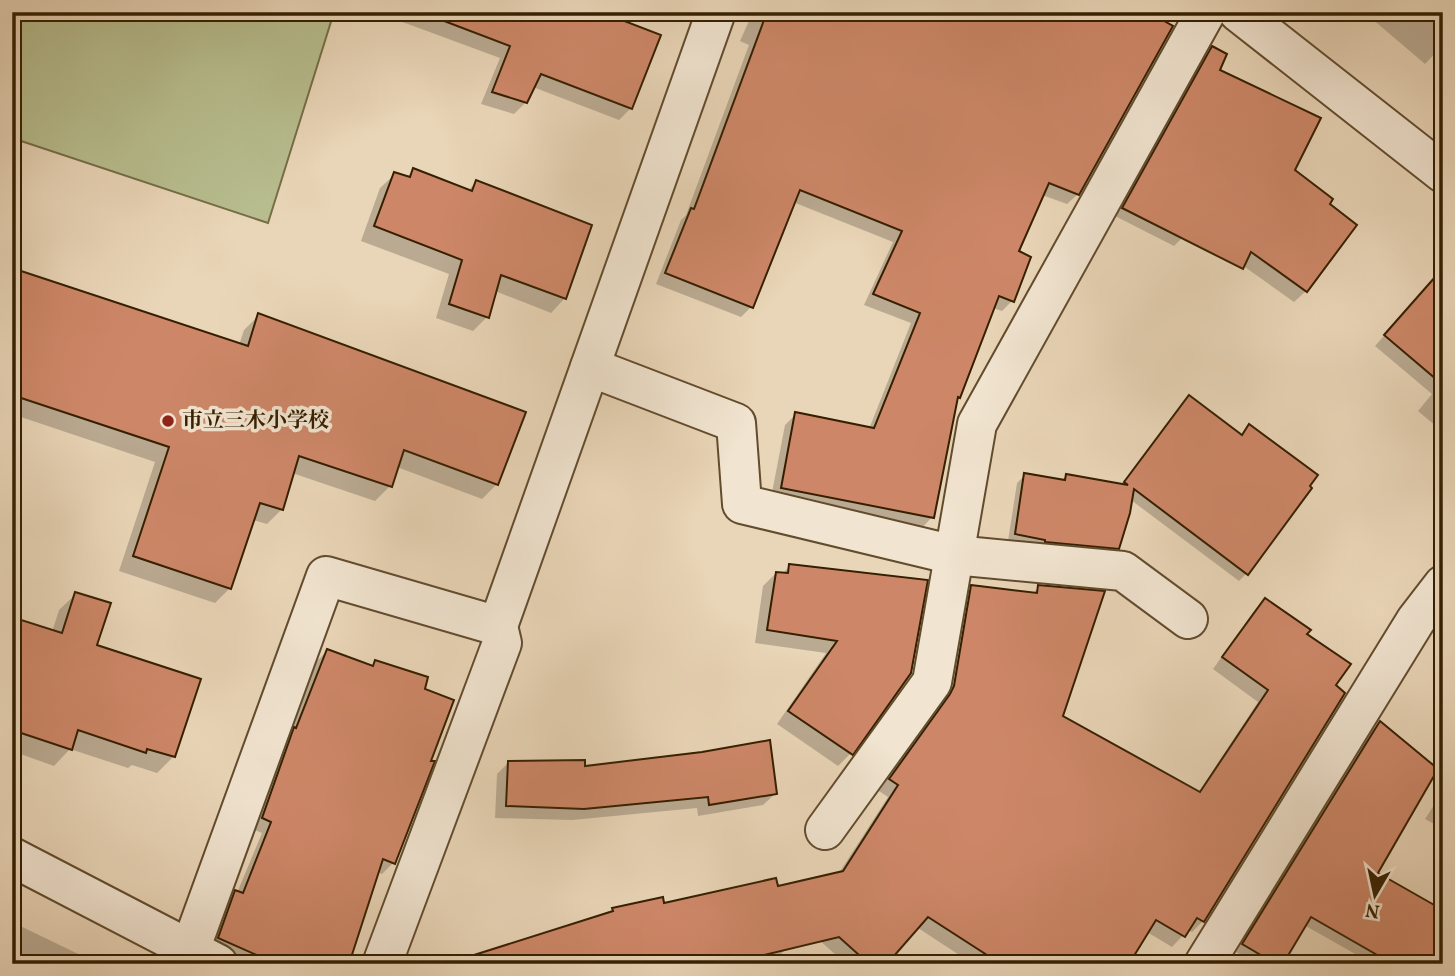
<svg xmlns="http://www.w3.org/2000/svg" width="1455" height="976" viewBox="0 0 1455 976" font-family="Vollkorn,'Noto Serif JP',serif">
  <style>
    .green { fill: #b7bd8e; stroke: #766e47; stroke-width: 2 }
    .shadow { fill: #0003 }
    .building { fill: #cd8768; stroke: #351f00; stroke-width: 2 }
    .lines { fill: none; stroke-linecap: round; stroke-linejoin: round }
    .minor-casing { stroke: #624c2e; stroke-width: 42 }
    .minor { stroke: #f1e4d0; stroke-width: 38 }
    .poi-dot { fill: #8f2418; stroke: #f1e4d0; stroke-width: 2.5 }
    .labels { text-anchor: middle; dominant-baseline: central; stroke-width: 7; stroke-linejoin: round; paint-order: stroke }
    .poi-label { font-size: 21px; font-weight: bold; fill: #351f00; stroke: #f1e4d0; text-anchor: start }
  </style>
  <rect width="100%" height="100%" fill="#e9d5b7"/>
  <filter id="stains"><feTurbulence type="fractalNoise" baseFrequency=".00286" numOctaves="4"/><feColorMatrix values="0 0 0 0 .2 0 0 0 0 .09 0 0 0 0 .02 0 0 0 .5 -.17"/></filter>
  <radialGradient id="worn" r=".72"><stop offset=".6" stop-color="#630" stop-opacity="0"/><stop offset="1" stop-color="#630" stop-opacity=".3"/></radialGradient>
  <polygon class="green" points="12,12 334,12 268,223 12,138"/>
  <g class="shadow">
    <polygon points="400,12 596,12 631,108 619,120 533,87 526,102 514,114 481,104 500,58 397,20"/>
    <polygon points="753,12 1144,12 1078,194 1067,204 1042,195 1017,251 1012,301 1002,311 993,308 956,399 932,517 922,528 771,498 785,425 796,414 869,429 911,323 864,305 893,242 793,202 751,307 741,317 656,284 681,220 686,215 749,45 740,41"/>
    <polygon points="1364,12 1443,12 1443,45 1425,64"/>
    <polygon points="1212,49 1218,70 1182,238 1174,246 1115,216 1204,57"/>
    <polygon points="414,170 468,191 476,182 565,298 551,313 495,291 487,317 473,331 436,318 449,274 361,241 380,188 395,174 406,178"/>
    <polygon points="1291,190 1306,291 1294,302 1235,260"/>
    <polygon points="12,270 239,345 244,330 259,315 497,484 482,499 397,467 390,486 375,501 292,473 282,509 267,524 253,520 230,588 215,603 119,571 155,462 12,414"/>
    <polygon points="1443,292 1443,432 1418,411 1432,394 1375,346 1422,293"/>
    <polygon points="1182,405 1241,436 1250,426 1247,573 1239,581 1131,500 1117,548 1109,556 1008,541 1017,483 1025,475 1061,481 1066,476 1121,486"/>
    <polygon points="790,566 910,673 851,753 838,766 777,724 826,653 755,643 763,586 776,573 782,574"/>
    <polygon points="972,587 1032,594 1039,587 1061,717 1198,793 1258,702 1213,669 1254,611 1265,600 1305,635 1334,686 1203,921 1192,932 1188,930 1172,947 1147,932 1127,964 973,964 918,928 885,964 846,964 771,897 839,873 888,797 879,791 939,708 943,699 961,598"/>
    <polygon points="76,594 95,646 174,756 157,773 132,765 128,768 70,749 54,766 12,751 12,619 52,632 59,610"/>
    <polygon points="327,651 371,667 376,662 393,863 382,874 377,872 347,964 226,964 207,950 224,903 237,893 262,833 252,829 316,662"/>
    <polygon points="1380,723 1375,873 1437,964 1373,964 1304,925 1281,964 1256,964 1236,952 1372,730"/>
    <polygon points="509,762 583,768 775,794 763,805 698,816 697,808 572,820 495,818 497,774"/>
    <polygon points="1443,791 1443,829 1425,819"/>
    <polygon points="663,906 786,949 774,961 760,964 456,964 608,914 613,909"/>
    <polygon points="12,922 99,964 12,964"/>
  </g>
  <g class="building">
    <polygon points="431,12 601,12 661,35 632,109 541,74 527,103 492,92 510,46 431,16"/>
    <polygon points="767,12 1148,12 1173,26 1079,195 1049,183 1019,251 1031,257 1014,302 999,296 960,398 958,397 934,518 781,488 795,412 874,428 920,313 873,294 902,231 800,190 753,308 665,273 691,208 694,209"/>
    <polygon points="1212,46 1227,54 1220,70 1321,118 1295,170 1333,199 1330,204 1357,225 1307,292 1251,252 1243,269 1122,208"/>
    <polygon points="413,168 472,191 476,180 592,225 566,299 501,275 489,318 449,304 462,260 374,226 394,172 410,177"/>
    <polygon points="12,268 248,346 258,313 526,412 498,485 404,450 392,487 299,456 283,510 260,503 231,589 133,556 169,447 12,395"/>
    <polygon points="1443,268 1443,385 1384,335"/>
    <polygon points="1189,395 1242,435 1249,424 1318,475 1310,486 1312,488 1248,575 1134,489 1130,513 1119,549 1045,542 1045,540 1015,534 1024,473 1065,480 1066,474 1128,485 1124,482"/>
    <polygon points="789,564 928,580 911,673 853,755 788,711 837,641 767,630 776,572 788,573"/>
    <polygon points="971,585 1037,593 1038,585 1105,591 1063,716 1200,792 1268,690 1222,657 1265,598 1311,630 1307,634 1351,664 1336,685 1345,693 1204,922 1197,918 1185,937 1156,920 1129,964 1001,964 928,917 887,964 869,964 839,937 727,964 475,964 474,955 613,911 612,908 663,897 664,903 776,878 778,886 843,871 898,785 889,779 950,694 954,686"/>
    <polygon points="75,592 111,603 97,645 201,679 175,757 147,749 146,753 78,730 72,750 12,730 12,617 62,633"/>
    <polygon points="327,649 373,666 375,660 428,677 425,689 454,700 431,761 435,761 395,864 383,859 349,964 277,964 218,938 235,890 243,893 271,822 262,818 294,727 296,728"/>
    <polygon points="1380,721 1438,769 1378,873 1443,910 1443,964 1393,964 1311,917 1283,964 1276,964 1242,944"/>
    <polygon points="770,740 777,794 709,805 708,797 584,809 506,806 508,761 585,760 585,766 702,752"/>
  </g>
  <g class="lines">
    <g class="minor-casing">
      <g id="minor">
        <polyline points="1238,12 1443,173"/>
        <polyline points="590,367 736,423 742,504 954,555 1123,571 1188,619"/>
        <polyline points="498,626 716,12"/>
        <polyline points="825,830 932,682 977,424 1206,12"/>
        <polyline points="12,857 218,964"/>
        <polyline points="190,950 326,576 498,626 502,643 382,964"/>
        <polyline points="1204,964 1416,620 1443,585"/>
      </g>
    </g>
    <use href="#minor" class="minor"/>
  </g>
  <circle class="poi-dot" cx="168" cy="421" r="7"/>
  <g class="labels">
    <g class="poi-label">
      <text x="182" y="421">市立三木小学校</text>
    </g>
  </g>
  <rect width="1455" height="976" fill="none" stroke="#e9d5b7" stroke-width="42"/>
  <rect x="14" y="14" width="1427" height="948" fill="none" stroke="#351f00" stroke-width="3.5"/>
  <rect x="21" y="21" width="1413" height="934" fill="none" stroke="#351f00" stroke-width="2"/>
  <g transform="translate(1375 895) rotate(189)" stroke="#f1e4d0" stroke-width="5" paint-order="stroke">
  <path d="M0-5L12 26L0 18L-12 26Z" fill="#351f00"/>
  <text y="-10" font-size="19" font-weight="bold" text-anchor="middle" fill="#351f00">N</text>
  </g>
  <rect width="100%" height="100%" filter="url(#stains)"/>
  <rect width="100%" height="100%" fill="url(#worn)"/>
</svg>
